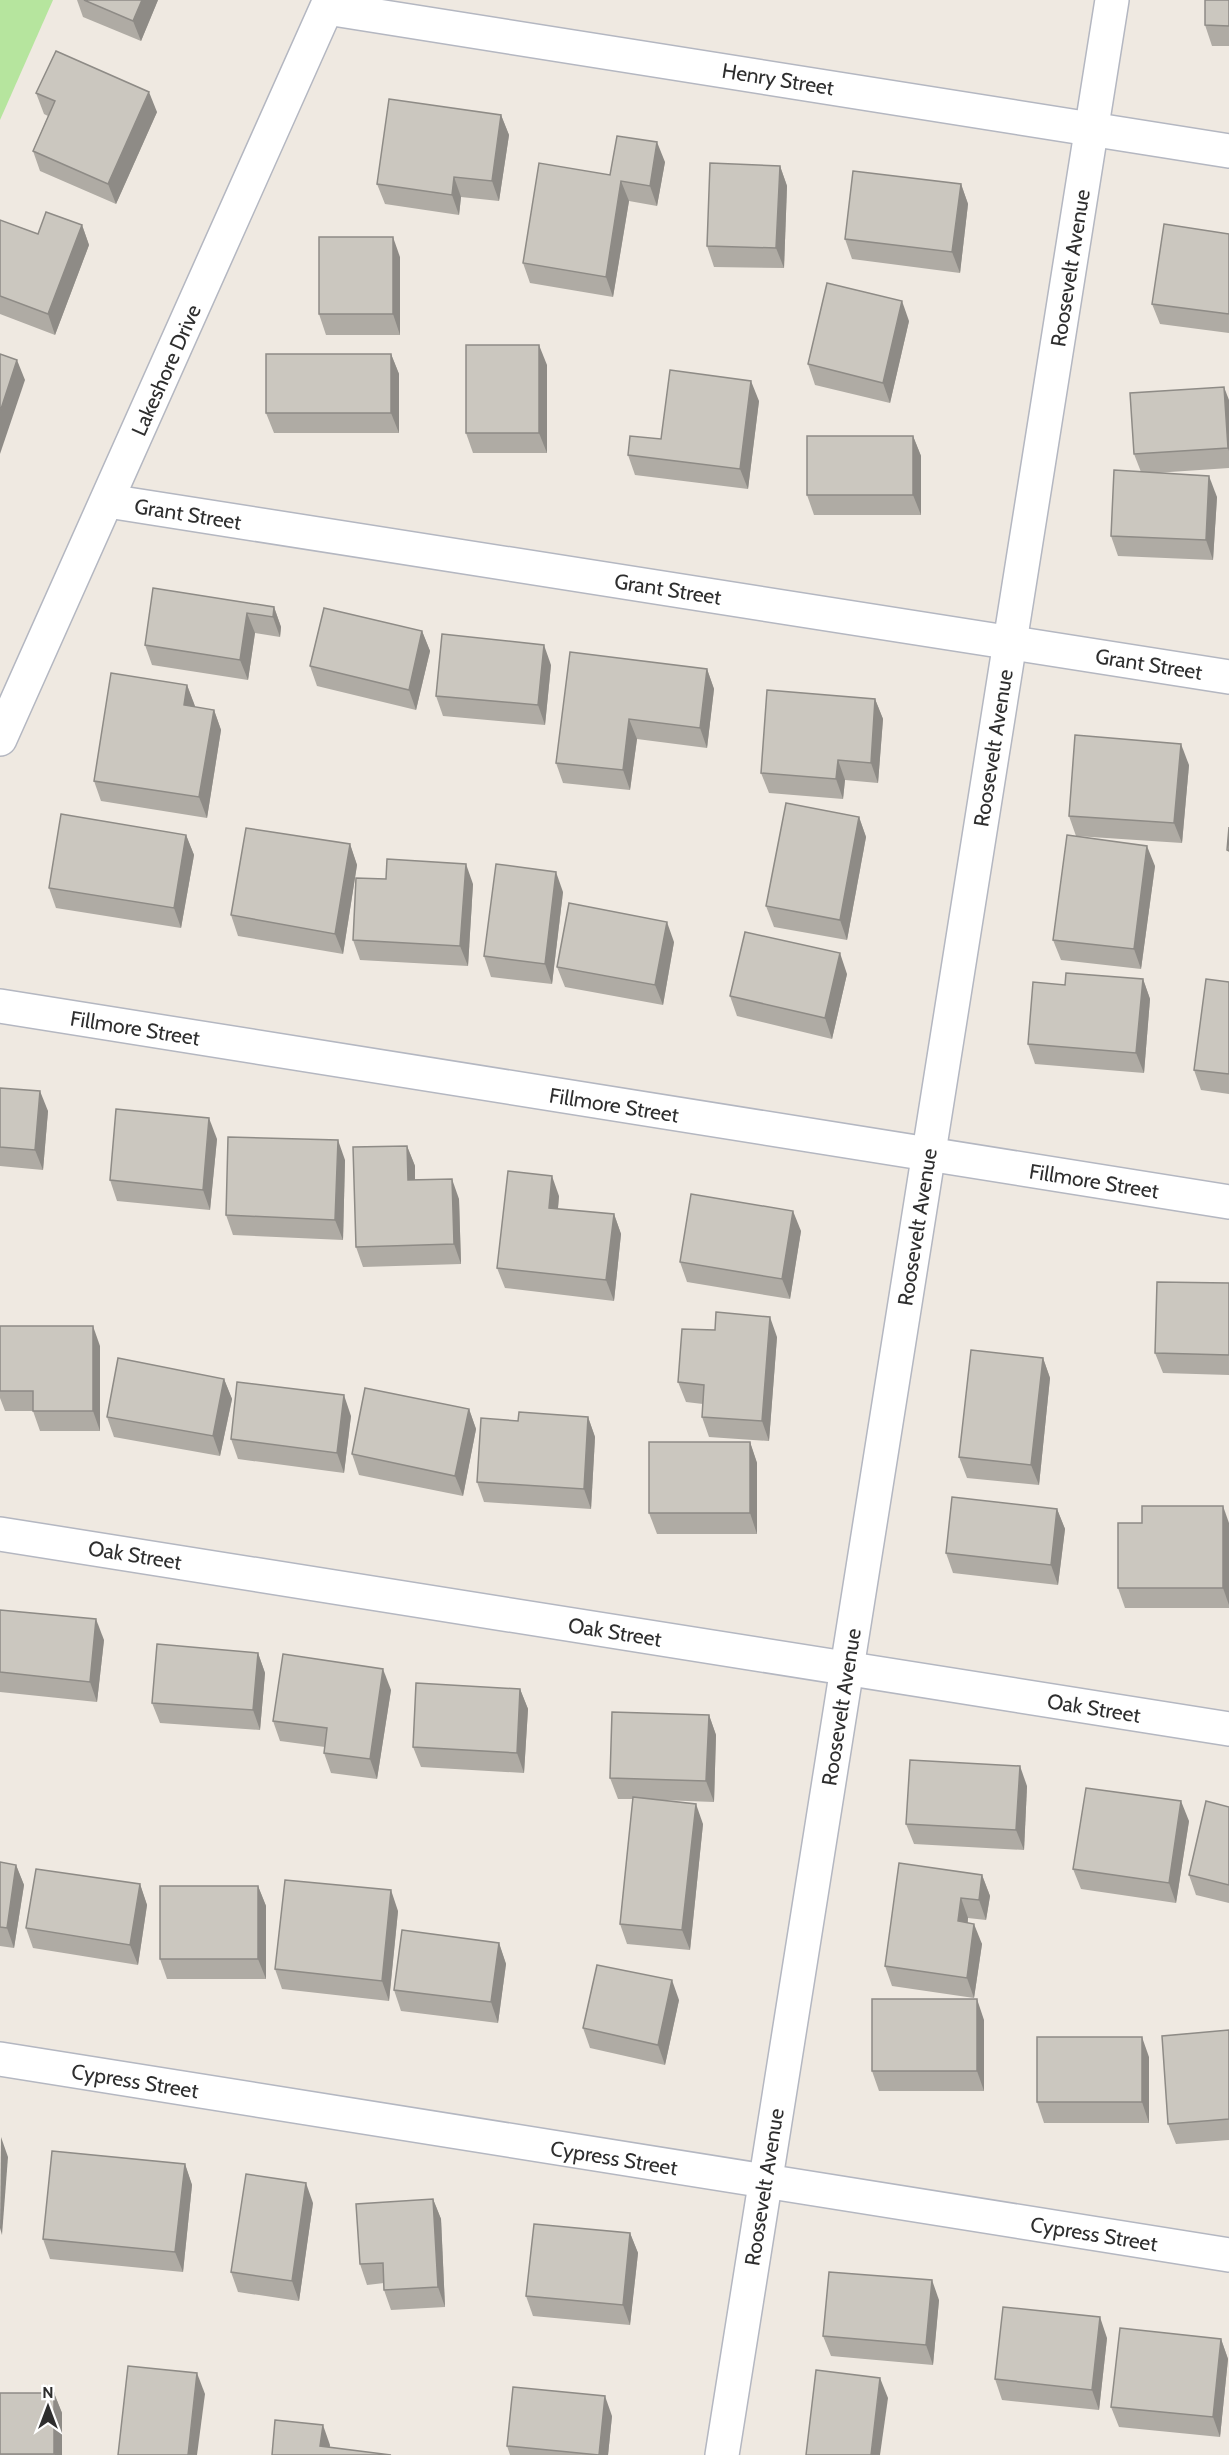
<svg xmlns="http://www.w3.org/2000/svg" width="1229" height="2455" viewBox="0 0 1229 2455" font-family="Cabin,sans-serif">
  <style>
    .green { fill: #b6e59e }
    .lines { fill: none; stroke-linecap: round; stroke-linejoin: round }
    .minor-casing { stroke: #b4b7c1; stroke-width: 36 }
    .tertiary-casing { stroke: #b4b7c1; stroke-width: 36 }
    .minor { stroke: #fff; stroke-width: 33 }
    .tertiary { stroke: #fff; stroke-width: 33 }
    .wall { fill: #afaba4 }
    .shaded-wall { fill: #8e8b86 }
    .building { fill: #cbc7bf; stroke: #8e8b86; stroke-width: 1.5 }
    .labels { text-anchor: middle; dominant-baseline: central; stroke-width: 4.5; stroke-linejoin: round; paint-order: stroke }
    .street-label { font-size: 21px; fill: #2e2e2e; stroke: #fff }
  </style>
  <rect width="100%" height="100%" fill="#efe9e1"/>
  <polygon class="green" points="0,0 53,0 0,120"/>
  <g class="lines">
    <g class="minor-casing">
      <g id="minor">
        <polyline points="327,8 1229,151"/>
        <polyline points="108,501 1229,677"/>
        <polyline points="0,1006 1229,1202"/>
        <polyline points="0,1534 1229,1729"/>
        <polyline points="0,2059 1229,2255"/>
        <polyline points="722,2455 1112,0"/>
      </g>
    </g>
    <g class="tertiary-casing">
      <polyline id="tertiary" points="0,739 330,0"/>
    </g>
    <use href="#minor" class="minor"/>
    <use href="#tertiary" class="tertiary"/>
  </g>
  <g class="wall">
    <polygon points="77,0 158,0 141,41 83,17"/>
    <polygon points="1229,0 1229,46 1212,46 1205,25"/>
    <polygon points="36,93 157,112 116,204 40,171 33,151 48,116 44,114"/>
    <polygon points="501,115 509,135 499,201 461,197 459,215 385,204 377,184"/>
    <polygon points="665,162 657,206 629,201 613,297 530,283 523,263 610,175"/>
    <polygon points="780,166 787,186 784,268 714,267 707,246"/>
    <polygon points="961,184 968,204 960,273 852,259 845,239"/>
    <polygon points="0,220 38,234 82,225 89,245 55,335 0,314"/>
    <polygon points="1229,234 1229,333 1160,324 1152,304"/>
    <polygon points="400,257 400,335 326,335 319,314"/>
    <polygon points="909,321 890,403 815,385 808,364"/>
    <polygon points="391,354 399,374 399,433 274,433 266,413"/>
    <polygon points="547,365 547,453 473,453 466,433"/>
    <polygon points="1229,400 1229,468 1155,473 1217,497 1213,560 1118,556 1111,536 1141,472 1134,454"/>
    <polygon points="759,401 748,489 635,475 628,455 661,439"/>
    <polygon points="913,436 921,456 921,515 814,515 807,495"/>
    <polygon points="153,588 274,607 281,627 280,637 255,633 248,680 152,665 145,645"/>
    <polygon points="422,631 430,651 416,710 317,686 310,666"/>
    <polygon points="551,665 545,725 443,716 436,696"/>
    <polygon points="707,669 714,689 707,748 637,739 630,790 563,783 556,763"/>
    <polygon points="187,685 195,707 214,710 221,730 207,818 101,801 94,781"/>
    <polygon points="875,699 883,719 878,783 845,780 843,799 769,793 761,773"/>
    <polygon points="1189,765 1182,843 1076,836 1069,816"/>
    <polygon points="859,817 866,837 847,940 774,927 766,906"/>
    <polygon points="186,835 194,855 181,928 56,908 49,888"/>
    <polygon points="350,844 357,865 343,954 238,936 231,915"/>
    <polygon points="1155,866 1141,969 1061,960 1053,940"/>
    <polygon points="473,884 468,966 360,960 353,940"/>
    <polygon points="563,892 552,984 491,977 484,956"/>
    <polygon points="674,942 663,1005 565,987 557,967"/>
    <polygon points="847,974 832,1039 737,1016 730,996"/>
    <polygon points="1143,979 1150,999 1144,1073 1035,1064 1028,1044"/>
    <polygon points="1229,982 1229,1094 1201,1090 1194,1070"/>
    <polygon points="0,1088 48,1111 43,1170 0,1166"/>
    <polygon points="217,1139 210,1210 117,1201 110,1180"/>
    <polygon points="407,1146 415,1166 415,1180 459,1199 461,1264 363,1267 356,1247"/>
    <polygon points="345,1160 343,1240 233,1235 226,1215"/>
    <polygon points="559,1196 558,1209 614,1214 621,1234 614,1301 505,1288 497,1268"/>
    <polygon points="801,1231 790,1299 687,1282 680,1262"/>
    <polygon points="1229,1283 1229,1375 1163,1373 1155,1353"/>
    <polygon points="0,1326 100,1346 100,1431 40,1431 33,1411 5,1411 0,1398"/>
    <polygon points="715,1330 777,1337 769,1441 709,1437 702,1417 703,1404 686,1402 678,1382"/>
    <polygon points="1043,1358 1050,1378 1039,1485 967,1478 959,1457"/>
    <polygon points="224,1379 232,1399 220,1456 114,1437 107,1417"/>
    <polygon points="469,1409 476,1429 463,1496 359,1475 352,1454"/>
    <polygon points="351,1416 344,1473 238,1459 231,1439"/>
    <polygon points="588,1417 595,1437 591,1509 484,1502 477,1482 518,1421"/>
    <polygon points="750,1442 757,1463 757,1534 657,1534 649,1513"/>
    <polygon points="1057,1509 1065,1529 1058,1585 953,1573 946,1553"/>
    <polygon points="1229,1523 1229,1608 1125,1608 1118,1588"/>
    <polygon points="0,1610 104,1640 97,1702 0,1692"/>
    <polygon points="258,1653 265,1673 260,1730 160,1723 152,1703"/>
    <polygon points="520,1689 528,1709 524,1773 421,1767 413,1747"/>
    <polygon points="391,1690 377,1779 331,1773 324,1753 325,1747 280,1741 273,1721"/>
    <polygon points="709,1715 716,1735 714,1802 661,1800 703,1824 690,1950 627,1944 620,1924 633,1799 618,1799 610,1778"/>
    <polygon points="1027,1786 1024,1850 914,1844 906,1824"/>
    <polygon points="1229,1807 1229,1903 1196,1895 1189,1875"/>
    <polygon points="1189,1821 1176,1903 1081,1889 1073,1869"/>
    <polygon points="0,1862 16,1865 24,1885 14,1948 0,1946"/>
    <polygon points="982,1875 990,1896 986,1920 968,1918 968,1923 982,1944 974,1998 892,1986 885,1966"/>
    <polygon points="140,1884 147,1905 138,1965 33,1948 26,1928"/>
    <polygon points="258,1886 266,1906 266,1979 167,1979 160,1959"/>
    <polygon points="398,1911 389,2001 282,1989 275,1969"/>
    <polygon points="499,1943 506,1964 498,2023 401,2011 394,1990"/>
    <polygon points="679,2000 665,2065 590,2048 583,2028"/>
    <polygon points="984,2020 984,2091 879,2091 872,2071"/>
    <polygon points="1229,2030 1229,2140 1176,2144 1168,2124"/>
    <polygon points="1149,2057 1149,2123 1044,2123 1037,2102"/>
    <polygon points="185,2164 192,2185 183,2272 50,2259 43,2239"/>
    <polygon points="433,2199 441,2219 445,2307 391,2310 384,2290 384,2283 367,2285 360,2264"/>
    <polygon points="313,2203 299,2301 238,2292 231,2272"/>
    <polygon points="630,2233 638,2253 630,2325 533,2316 526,2296"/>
    <polygon points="939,2300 933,2365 831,2356 823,2336"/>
    <polygon points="1107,2338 1099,2410 1002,2400 995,2379"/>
    <polygon points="1221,2339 1228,2359 1220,2437 1119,2427 1111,2407"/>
    <polygon points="0,2393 54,2393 62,2413 62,2455 0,2455"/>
    <polygon points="612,2416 608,2455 510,2455 507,2446"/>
  </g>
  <g class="shaded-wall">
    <polygon points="142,0 158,0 141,41 133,21"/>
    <polygon points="149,92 157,112 116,204 108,184"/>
    <polygon points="501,115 509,135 499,201 492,181"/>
    <polygon points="657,142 665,162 657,206 650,186"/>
    <polygon points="780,166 787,186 784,268 776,248"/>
    <polygon points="454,177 461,197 459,215 452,195"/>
    <polygon points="621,181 629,201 613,297 606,277"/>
    <polygon points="961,184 968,204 960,273 952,252"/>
    <polygon points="82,225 89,245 55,335 48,314"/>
    <polygon points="393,237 400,257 400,335 393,314"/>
    <polygon points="902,301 909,321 890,403 883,383"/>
    <polygon points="539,345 547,365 547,453 539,433"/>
    <polygon points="391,354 399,374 399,433 391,413"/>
    <polygon points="17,360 25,380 0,454 0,412"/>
    <polygon points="751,381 759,401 748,489 740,469"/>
    <polygon points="1224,387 1229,400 1229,451 1228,448"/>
    <polygon points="913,436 921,456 921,515 913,495"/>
    <polygon points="1209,476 1217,497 1213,560 1206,540"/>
    <polygon points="274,607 281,627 280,637 273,617"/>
    <polygon points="247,613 255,633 248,680 240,660"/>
    <polygon points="422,631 430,651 416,710 409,690"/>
    <polygon points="544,645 551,665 545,725 538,705"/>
    <polygon points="707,669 714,689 707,748 700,728"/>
    <polygon points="187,685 195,706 191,725 184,705"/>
    <polygon points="875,699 883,719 878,783 871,763"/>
    <polygon points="214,710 221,730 207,818 199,797"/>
    <polygon points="629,719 637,739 630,790 623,770"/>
    <polygon points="1181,744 1189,765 1182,843 1174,823"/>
    <polygon points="838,760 845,780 843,799 836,779"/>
    <polygon points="859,817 866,837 847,940 840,920"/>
    <polygon points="186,835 194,855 181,928 174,908"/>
    <polygon points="350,844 357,865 343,954 335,934"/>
    <polygon points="1147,846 1155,866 1141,969 1134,949"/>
    <polygon points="466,864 473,884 468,966 460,946"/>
    <polygon points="556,872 563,892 552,984 545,964"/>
    <polygon points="667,922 674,942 663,1005 655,985"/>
    <polygon points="840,953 847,974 832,1039 825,1018"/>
    <polygon points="1143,979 1150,999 1144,1073 1136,1053"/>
    <polygon points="40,1091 48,1111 43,1170 35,1150"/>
    <polygon points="209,1118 217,1139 210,1210 203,1190"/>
    <polygon points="338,1140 345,1160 343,1240 335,1220"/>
    <polygon points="407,1146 415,1166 415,1201 408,1180"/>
    <polygon points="552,1176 559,1196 556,1228 549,1208"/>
    <polygon points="452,1179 459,1199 461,1264 454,1244"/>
    <polygon points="793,1211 801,1231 790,1299 782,1279"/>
    <polygon points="614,1214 621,1234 614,1301 606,1280"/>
    <polygon points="770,1317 777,1337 769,1441 762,1421"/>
    <polygon points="93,1326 100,1346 100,1431 93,1411"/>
    <polygon points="1043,1358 1050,1378 1039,1485 1031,1465"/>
    <polygon points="224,1379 232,1399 220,1456 213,1436"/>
    <polygon points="344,1395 351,1416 344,1473 337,1453"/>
    <polygon points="469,1409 476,1429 463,1496 455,1476"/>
    <polygon points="588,1417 595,1437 591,1509 584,1489"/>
    <polygon points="750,1442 757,1463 757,1534 750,1513"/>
    <polygon points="1223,1506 1229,1523 1229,1605 1223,1588"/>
    <polygon points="1057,1509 1065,1529 1058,1585 1051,1565"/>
    <polygon points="96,1619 104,1640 97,1702 90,1682"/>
    <polygon points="258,1653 265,1673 260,1730 253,1710"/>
    <polygon points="383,1669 391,1690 377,1779 370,1759"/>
    <polygon points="520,1689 528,1709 524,1773 517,1753"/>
    <polygon points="709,1715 716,1735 714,1802 706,1781"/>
    <polygon points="1020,1766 1027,1786 1024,1850 1016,1830"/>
    <polygon points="1181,1801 1189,1821 1176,1903 1169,1883"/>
    <polygon points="696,1804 703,1824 690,1950 682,1930"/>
    <polygon points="16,1865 24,1885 14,1948 7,1928"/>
    <polygon points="982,1875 990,1896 986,1920 979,1900"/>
    <polygon points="140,1884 147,1905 138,1965 130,1945"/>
    <polygon points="258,1886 266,1906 266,1979 258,1959"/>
    <polygon points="391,1890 398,1911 389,2001 382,1981"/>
    <polygon points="961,1898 968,1918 965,1941 958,1921"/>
    <polygon points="974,1924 982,1944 974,1998 967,1978"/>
    <polygon points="499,1943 506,1964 498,2023 491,2002"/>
    <polygon points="672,1980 679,2000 665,2065 658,2045"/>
    <polygon points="977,1999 984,2020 984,2091 977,2071"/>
    <polygon points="1142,2037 1149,2057 1149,2123 1142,2102"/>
    <polygon points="1,2137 8,2157 2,2235 0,2228"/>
    <polygon points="185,2164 192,2185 183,2272 175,2252"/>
    <polygon points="306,2183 313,2203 299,2301 292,2281"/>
    <polygon points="433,2199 441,2219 445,2307 438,2287"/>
    <polygon points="630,2233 638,2253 630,2325 623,2305"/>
    <polygon points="932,2280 939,2300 933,2365 926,2345"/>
    <polygon points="1100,2317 1107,2338 1099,2410 1092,2390"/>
    <polygon points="1221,2339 1228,2359 1220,2437 1213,2417"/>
    <polygon points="197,2373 205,2394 197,2455 188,2455"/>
    <polygon points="880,2378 888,2398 880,2455 871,2455"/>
    <polygon points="54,2393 62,2413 62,2455 55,2455 54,2454"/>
    <polygon points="605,2396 612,2416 608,2455 599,2455"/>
    <polygon points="323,2425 330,2445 329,2455 320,2446"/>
  </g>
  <g class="building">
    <polygon points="84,0 142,0 133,21"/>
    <polygon points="1205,0 1229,0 1229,26 1205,25"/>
    <polygon points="56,51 149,92 108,184 33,151 55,101 36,93"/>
    <polygon points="389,99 501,115 492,181 454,177 452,195 377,184"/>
    <polygon points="617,136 657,142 650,186 621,181 606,277 523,263 539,163 610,175"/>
    <polygon points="710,163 780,166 776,248 707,246"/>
    <polygon points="853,171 961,184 952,252 845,239"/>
    <polygon points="46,212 82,225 48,314 0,296 0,220 38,234"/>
    <polygon points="1164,224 1229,234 1229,314 1152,304"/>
    <rect x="319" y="237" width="74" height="77"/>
    <polygon points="827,283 902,301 883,383 808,364"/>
    <rect x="466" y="345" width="73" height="88"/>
    <polygon points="0,354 17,360 0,412"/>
    <rect x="266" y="354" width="125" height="59"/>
    <polygon points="670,370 751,381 740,469 628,455 630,436 661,439"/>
    <polygon points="1224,387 1228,448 1134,454 1130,393"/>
    <rect x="807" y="436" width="106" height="59"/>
    <polygon points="1114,470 1209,476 1206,540 1111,536"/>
    <polygon points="153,588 274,607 273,617 247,613 240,660 145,645"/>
    <polygon points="324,608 422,631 409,690 310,666"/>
    <polygon points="442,634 544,645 538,705 436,696"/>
    <polygon points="570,652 707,669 700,728 629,719 623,770 556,763"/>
    <polygon points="111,673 187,685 184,705 214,710 199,797 94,781"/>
    <polygon points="767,690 875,699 871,763 838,760 836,779 761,773"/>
    <polygon points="1075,735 1181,744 1174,823 1069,816"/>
    <polygon points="786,803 859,817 840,920 766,906"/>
    <polygon points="61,814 186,835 174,908 49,888"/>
    <polygon points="1229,827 1229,851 1227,850"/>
    <polygon points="246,828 350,844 335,934 231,915"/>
    <polygon points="1067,835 1147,846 1134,949 1053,940"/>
    <polygon points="387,859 466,864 460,946 353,940 356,878 386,879"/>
    <polygon points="496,864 556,872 545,964 484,956"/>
    <polygon points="569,903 667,922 655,985 557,967"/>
    <polygon points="745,932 840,953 825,1018 730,996"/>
    <polygon points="1066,973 1143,979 1136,1053 1028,1044 1033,982 1065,985"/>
    <polygon points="1206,979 1229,982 1229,1074 1194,1070"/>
    <polygon points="0,1088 40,1091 35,1150 0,1147"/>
    <polygon points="116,1109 209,1118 203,1190 110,1180"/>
    <polygon points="228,1137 338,1140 335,1220 226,1215"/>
    <polygon points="407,1146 408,1180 452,1179 454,1244 356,1247 353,1147"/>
    <polygon points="508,1171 552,1176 549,1208 614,1214 606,1280 497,1268"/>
    <polygon points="691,1194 793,1211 782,1279 680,1262"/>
    <polygon points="1157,1282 1229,1283 1229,1355 1155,1353"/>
    <polygon points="716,1312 770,1317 762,1421 702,1417 704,1385 678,1382 682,1329 715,1330"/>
    <polygon points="0,1326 93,1326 93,1411 33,1411 33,1391 0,1391"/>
    <polygon points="971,1350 1043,1358 1031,1465 959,1457"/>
    <polygon points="118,1358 224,1379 213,1436 107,1417"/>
    <polygon points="237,1382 344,1395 337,1453 231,1439"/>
    <polygon points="365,1388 469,1409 455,1476 352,1454"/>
    <polygon points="519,1412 588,1417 584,1489 477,1482 481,1418 518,1421"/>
    <rect x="649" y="1442" width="101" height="71"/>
    <polygon points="952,1497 1057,1509 1051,1565 946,1553"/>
    <polygon points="1142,1506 1223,1506 1223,1588 1118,1588 1118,1523 1142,1523"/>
    <polygon points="0,1610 96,1619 90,1682 0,1672"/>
    <polygon points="157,1644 258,1653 253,1710 152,1703"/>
    <polygon points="283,1654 383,1669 370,1759 324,1753 327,1728 273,1721"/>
    <polygon points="416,1683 520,1689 517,1753 413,1747"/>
    <polygon points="612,1712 709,1715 706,1781 610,1778"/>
    <polygon points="910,1760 1020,1766 1016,1830 906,1824"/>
    <polygon points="1086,1788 1181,1801 1169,1883 1073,1869"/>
    <polygon points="633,1797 696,1804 682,1930 620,1924"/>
    <polygon points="1206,1801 1229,1807 1229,1885 1189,1875"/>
    <polygon points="0,1862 16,1865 7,1928 0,1927"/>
    <polygon points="899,1863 982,1875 979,1900 961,1898 958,1921 974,1924 967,1978 885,1966"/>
    <polygon points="36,1869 140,1884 130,1945 26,1928"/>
    <polygon points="285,1880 391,1890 382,1981 275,1969"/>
    <rect x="160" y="1886" width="98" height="73"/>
    <polygon points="402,1930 499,1943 491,2002 394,1990"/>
    <polygon points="597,1965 672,1980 658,2045 583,2028"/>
    <rect x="872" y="1999" width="105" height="72"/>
    <polygon points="1229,2030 1229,2119 1168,2124 1162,2036"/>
    <rect x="1037" y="2037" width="105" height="65"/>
    <polygon points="52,2151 185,2164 175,2252 43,2239"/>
    <polygon points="246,2174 306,2183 292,2281 231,2272"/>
    <polygon points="433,2199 438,2287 384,2290 383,2263 360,2264 356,2204"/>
    <polygon points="534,2224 630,2233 623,2305 526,2296"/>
    <polygon points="829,2272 932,2280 926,2345 823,2336"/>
    <polygon points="1003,2307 1100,2317 1092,2390 995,2379"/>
    <polygon points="1120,2328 1221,2339 1213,2417 1111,2407"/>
    <polygon points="128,2366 197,2373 188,2455 118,2455"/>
    <polygon points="816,2370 880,2378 871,2455 806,2455"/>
    <polygon points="513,2387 605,2396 599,2455 507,2446"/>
    <rect x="0" y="2393" width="54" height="61"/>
    <polygon points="275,2420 323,2425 320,2446 391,2455 272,2455"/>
  </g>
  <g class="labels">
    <g class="street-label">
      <text transform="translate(778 79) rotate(9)">Henry Street</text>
      <text transform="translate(1070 268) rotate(-81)">Roosevelt Avenue</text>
      <text transform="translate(166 370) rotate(-66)">Lakeshore Drive</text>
      <text transform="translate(188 514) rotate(9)">Grant Street</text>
      <text transform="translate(668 589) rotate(9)">Grant Street</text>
      <text transform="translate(1149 664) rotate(9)">Grant Street</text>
      <text transform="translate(993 748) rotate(-81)">Roosevelt Avenue</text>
      <text transform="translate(135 1028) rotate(9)">Fillmore Street</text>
      <text transform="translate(614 1105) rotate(9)">Fillmore Street</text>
      <text transform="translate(1094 1181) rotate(9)">Fillmore Street</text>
      <text transform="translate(917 1227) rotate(-81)">Roosevelt Avenue</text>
      <text transform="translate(135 1555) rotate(9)">Oak Street</text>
      <text transform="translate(615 1632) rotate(9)">Oak Street</text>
      <text transform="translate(841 1707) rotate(-81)">Roosevelt Avenue</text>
      <text transform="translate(1094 1708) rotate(9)">Oak Street</text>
      <text transform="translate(135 2081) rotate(9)">Cypress Street</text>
      <text transform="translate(614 2158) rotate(9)">Cypress Street</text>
      <text transform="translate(764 2187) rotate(-81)">Roosevelt Avenue</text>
      <text transform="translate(1094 2234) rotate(9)">Cypress Street</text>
    </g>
  </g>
  <g transform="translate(48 2407)" stroke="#ffffff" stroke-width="4.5" paint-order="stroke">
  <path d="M0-4.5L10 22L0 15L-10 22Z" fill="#2e2e2e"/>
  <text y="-9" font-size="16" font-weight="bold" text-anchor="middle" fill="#2e2e2e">N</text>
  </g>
</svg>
